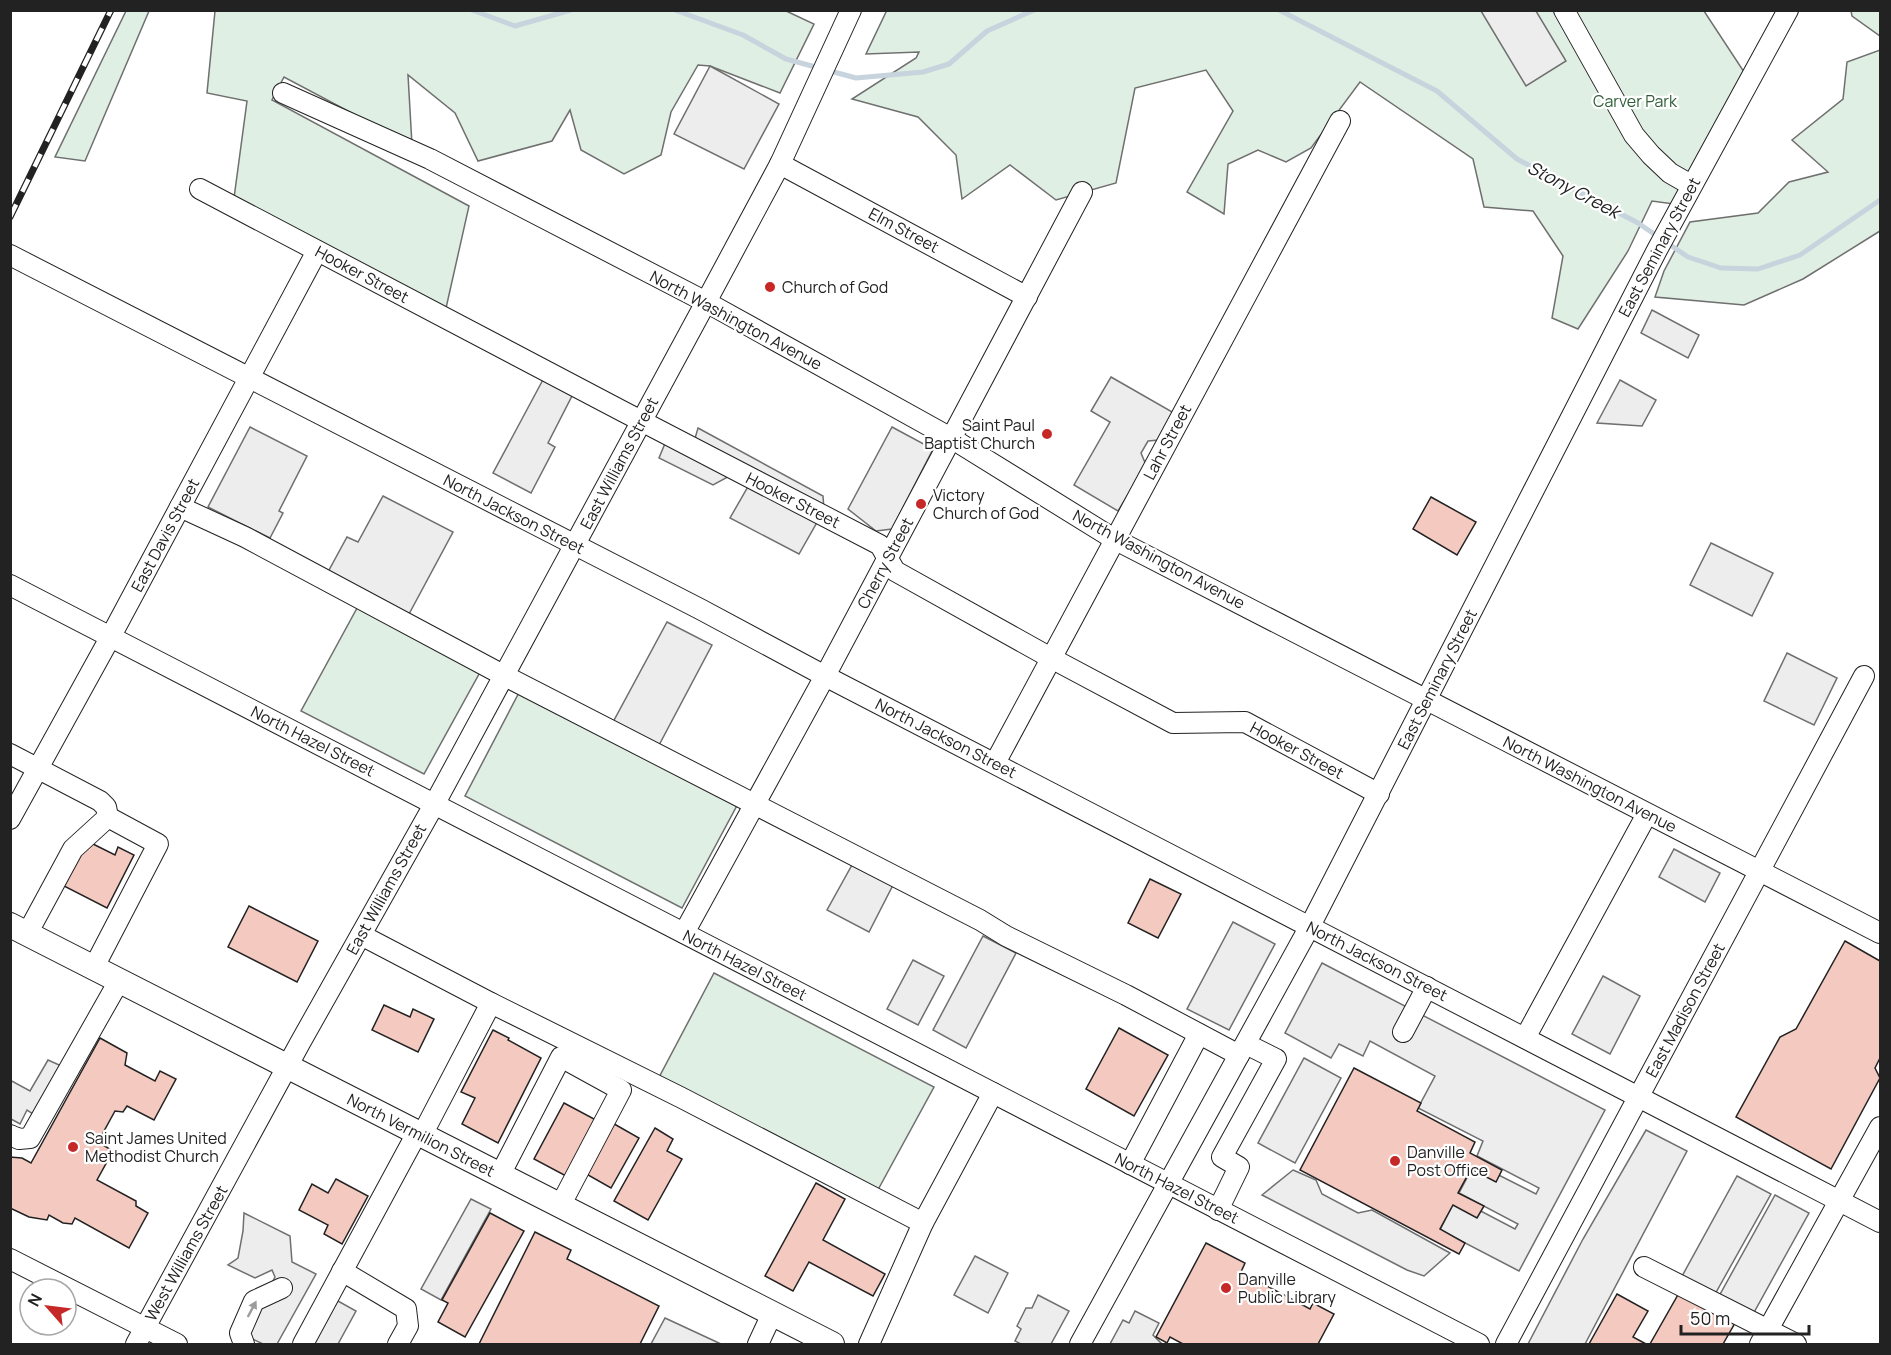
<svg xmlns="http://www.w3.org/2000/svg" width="1891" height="1355" viewBox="0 0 1891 1355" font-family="Manrope,sans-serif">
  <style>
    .green { fill: #e0efe3; stroke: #6f6f6f; stroke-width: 1.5 }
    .parking { fill: #ededed; stroke: #6f6f6f; stroke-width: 1.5 }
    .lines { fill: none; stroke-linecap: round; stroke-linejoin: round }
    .stream { stroke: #c7d3dd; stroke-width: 5 }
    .building { fill: #f3c9c0; stroke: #222; stroke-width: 1.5 }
    .minor-casing { stroke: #222; stroke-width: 22 }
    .major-casing { stroke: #222; stroke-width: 26 }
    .minor { stroke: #fff; stroke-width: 20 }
    .major { stroke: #fff; stroke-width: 24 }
    .rail-casing { stroke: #222; stroke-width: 7 }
    .rail { stroke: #fff; stroke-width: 4.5; stroke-dasharray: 14; stroke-linecap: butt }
    .oneway { fill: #9c9c9c }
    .poi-dot { fill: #c62828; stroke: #fff; stroke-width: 2 }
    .labels { text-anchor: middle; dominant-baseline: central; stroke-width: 4.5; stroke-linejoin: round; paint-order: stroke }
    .park-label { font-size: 16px; fill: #2f5e38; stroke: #fff }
    .street-label { font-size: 16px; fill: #222; stroke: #fff }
    .poi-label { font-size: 16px; fill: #222; stroke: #fff; text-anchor: start }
    .water-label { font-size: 18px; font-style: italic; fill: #222; stroke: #fff }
  </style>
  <rect width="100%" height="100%" fill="#fff"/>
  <g class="green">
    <polygon points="784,10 814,24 780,93 710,66 698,65 671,112 661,155 624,174 581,150 570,110 552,141 478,161 455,113 408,75 412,145 284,77 272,100 469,206 444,317 234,198 247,101 207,93 215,11"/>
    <polygon points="887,10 1704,11 1750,81 1681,205 1652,201 1628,251 1578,329 1552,318 1563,256 1533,211 1484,207 1473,159 1360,82 1311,148 1286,162 1258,150 1228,164 1224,214 1187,192 1233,111 1206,70 1135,88 1116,183 1056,200 1010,165 962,199 956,155 918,117 852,99 916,58 919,52 866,54"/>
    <polygon points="126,11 149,11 85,161 55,157"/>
    <polygon points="1851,11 1880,11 1880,36 1852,16"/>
    <polygon points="1880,50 1880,231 1803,279 1744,305 1655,297 1664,271 1690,222 1758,213 1789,182 1828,172 1792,140 1843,99 1847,62"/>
    <polygon points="362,599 484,665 424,774 301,711"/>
    <polygon points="523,685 741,798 682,908 465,796"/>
    <polygon points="714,973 934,1087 874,1197 655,1085"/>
  </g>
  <g class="parking">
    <polygon points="1481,11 1536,11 1566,61 1526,86"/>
    <polygon points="710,66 779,104 744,169 674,134"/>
    <polygon points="1652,310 1699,335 1688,358 1641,333"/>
    <polygon points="545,376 574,392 548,443 555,447 531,493 493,473"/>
    <polygon points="1111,377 1174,413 1159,440 1148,441 1141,453 1146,465 1118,511 1074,485 1110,422 1091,411"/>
    <polygon points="1620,380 1656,400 1642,426 1597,423"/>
    <polygon points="250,427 307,456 279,511 283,513 270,538 208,507"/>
    <polygon points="892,427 933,449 892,529 876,531 848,509"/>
    <polygon points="698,428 823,496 824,510 799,554 730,518 750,483 733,474 713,485 659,458 671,429 694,442"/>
    <polygon points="383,496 453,532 409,614 328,572 347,537 358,542"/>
    <polygon points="1711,543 1773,573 1752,616 1690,585"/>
    <polygon points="667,622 712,645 658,747 612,724"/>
    <polygon points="1787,653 1837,678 1814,725 1764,701"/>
    <polygon points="1674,849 1720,873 1705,902 1659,877"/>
    <polygon points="852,865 893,885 869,932 827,910"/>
    <polygon points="1233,922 1275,944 1229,1030 1187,1009"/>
    <polygon points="983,936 1016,953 966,1048 933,1030"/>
    <polygon points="913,960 944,976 918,1025 887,1009"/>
    <polygon points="1322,963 1605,1110 1519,1271 1440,1230 1456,1198 1515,1229 1518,1224 1459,1193 1475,1163 1536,1194 1539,1188 1477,1156 1483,1141 1418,1108 1435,1076 1370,1041 1363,1056 1339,1044 1331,1058 1285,1033"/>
    <polygon points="1603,976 1640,996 1610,1054 1572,1034"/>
    <polygon points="1304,1058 1341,1078 1295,1163 1258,1143"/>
    <polygon points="48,1060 75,1072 47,1123 27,1110 20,1124 11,1119 10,1080 30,1091"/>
    <polygon points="1646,1130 1687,1151 1585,1344 1528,1344 1583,1239"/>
    <polygon points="1293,1170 1316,1180 1322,1194 1358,1213 1372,1210 1450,1253 1424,1276 1407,1270 1262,1195"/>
    <polygon points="1737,1176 1771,1194 1714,1296 1681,1278"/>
    <polygon points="1775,1195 1809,1213 1752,1316 1718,1298"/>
    <polygon points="471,1199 491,1209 441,1300 421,1289"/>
    <polygon points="244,1213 290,1236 292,1262 316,1274 277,1344 263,1344 244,1335 275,1277 272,1270 255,1278 228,1265 238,1258 243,1231"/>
    <polygon points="975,1256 1008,1273 988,1313 954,1295"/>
    <polygon points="1038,1295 1069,1311 1051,1344 1021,1344 1015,1341 1021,1329 1017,1326 1026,1308 1032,1308"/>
    <polygon points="329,1296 356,1311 338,1344 303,1344"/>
    <polygon points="1135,1311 1159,1323 1153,1335 1162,1344 1110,1344 1123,1320 1129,1323"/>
    <polygon points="665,1318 721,1344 651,1344"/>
  </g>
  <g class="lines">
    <g class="stream">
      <polyline points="472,10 515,26 571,10"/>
      <polyline points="675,10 743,35 786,59 856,78 923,72 949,64 987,31 1034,10"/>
      <polyline points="1279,10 1437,91 1517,159 1638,223 1688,257 1721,268 1758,269 1800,255 1880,200"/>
    </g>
  </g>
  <g class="building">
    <polygon points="1431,497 1476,522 1457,555 1413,529"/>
    <polygon points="85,840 115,855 118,847 134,855 107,908 62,885"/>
    <polygon points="1150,879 1181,894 1158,938 1128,923"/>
    <polygon points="249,906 318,941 297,982 228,947"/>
    <polygon points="1845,941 1880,961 1880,1058 1875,1068 1880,1078 1831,1169 1736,1117 1780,1037 1796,1029"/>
    <polygon points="384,1005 410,1017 413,1009 434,1019 418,1052 372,1030"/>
    <polygon points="1119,1028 1168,1055 1134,1116 1086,1089"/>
    <polygon points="493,1030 509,1038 508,1040 541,1058 498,1143 462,1124 475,1098 461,1092"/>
    <polygon points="100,1038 127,1053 125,1065 155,1081 160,1071 176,1079 154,1120 127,1106 123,1112 115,1111 98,1142 113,1151 97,1180 136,1201 136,1206 148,1213 129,1248 75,1218 72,1224 63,1223 49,1215 47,1220 29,1217 10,1208 10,1157 22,1158 31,1163"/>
    <polygon points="1354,1068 1421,1103 1417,1111 1475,1142 1470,1153 1502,1170 1496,1182 1471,1169 1458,1193 1484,1206 1477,1218 1453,1205 1440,1229 1465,1243 1459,1254 1300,1170"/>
    <polygon points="564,1103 596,1120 566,1176 534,1159"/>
    <polygon points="609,1121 639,1138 611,1188 581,1171"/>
    <polygon points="655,1128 673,1139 667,1151 682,1159 648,1220 614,1201"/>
    <polygon points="336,1179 368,1196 342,1244 324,1234 328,1225 299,1210 312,1184 328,1193"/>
    <polygon points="816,1183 845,1199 823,1240 885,1274 873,1296 809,1262 793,1291 765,1276"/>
    <polygon points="490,1213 524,1231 465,1337 438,1322 448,1303 442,1300"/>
    <polygon points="535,1232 571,1250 567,1259 659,1306 640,1344 479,1344"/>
    <polygon points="1206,1243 1245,1263 1241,1272 1310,1309 1313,1303 1334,1314 1318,1344 1183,1344 1170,1337 1167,1343 1156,1337"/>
    <polygon points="1679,1293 1735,1323 1723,1344 1650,1344"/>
    <polygon points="1617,1294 1648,1311 1633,1337 1646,1344 1589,1344"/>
  </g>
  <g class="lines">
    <g class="minor-casing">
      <g id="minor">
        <polyline points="1564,10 1634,135 1651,155 1670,173 1691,185"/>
        <polyline points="283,93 430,159 706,302 951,438 1114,539 1880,933"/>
        <polyline points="780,164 1027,297"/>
        <polyline points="200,189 624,412 880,545 895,571 1051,658 1173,723 1245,722 1379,794"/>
        <polyline points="10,255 700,609 825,676 1880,1222"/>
        <polyline points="180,507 245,537 503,675 980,920 1006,936 1126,995 1239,1055"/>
        <polyline points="10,585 1479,1344"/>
        <polyline points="10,754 100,801 106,807 108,817"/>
        <polyline points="995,763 1340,121"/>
        <polyline points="10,819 111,636 317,251"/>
        <polyline points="684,933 825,676 1082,192"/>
        <polyline points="27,934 73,849 108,817 158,844 94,967"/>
        <polyline points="361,935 491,1003 422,1135"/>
        <polyline points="491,1003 682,1098 923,1223"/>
        <polyline points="1403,1032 1427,987"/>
        <polyline points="1525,1038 1647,814"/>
        <polyline points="10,1135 19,1139 30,1138 119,981"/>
        <polyline points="1130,1164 1199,1034"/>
        <polyline points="500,1175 561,1057 621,1090 560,1206"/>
        <polyline points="1218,1210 1239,1167 1222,1157 1276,1059 1246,1044"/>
        <polyline points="10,1259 177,1344"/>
        <polyline points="1644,1267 1796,1344"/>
        <polyline points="342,1271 406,1309 408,1326 398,1344"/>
        <polyline points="136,1344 300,1043 435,803 706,302 780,164 851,10"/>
        <polyline points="244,1344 240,1333 254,1301 282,1288"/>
        <polyline points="303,1344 417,1133"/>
        <polyline points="758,1344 772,1314"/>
        <polyline points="869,1344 923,1223 993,1093"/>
        <polyline points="1080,1344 1310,926 1657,250 1788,10"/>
        <polyline points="1506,1344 1864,676"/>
        <polyline points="1760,1344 1880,1127"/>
      </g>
    </g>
    <g class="major-casing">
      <polyline id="major" points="10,925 832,1344"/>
    </g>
    <use href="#minor" class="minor"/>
    <use href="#major" class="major"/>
    <g class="rail-casing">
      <polyline id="rail" points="10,217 111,10"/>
    </g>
    <use href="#rail" class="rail"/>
  </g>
  <defs><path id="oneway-solid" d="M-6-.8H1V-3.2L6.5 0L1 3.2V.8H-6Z" transform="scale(1.5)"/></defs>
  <use class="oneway" href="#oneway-solid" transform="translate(252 1309) rotate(-62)"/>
  <g class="poi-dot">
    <circle cx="770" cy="287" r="6"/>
    <circle cx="1047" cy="434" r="6"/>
    <circle cx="921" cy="504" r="6"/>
    <circle cx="73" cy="1147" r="6"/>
    <circle cx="1395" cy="1161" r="6"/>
    <circle cx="1226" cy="1288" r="6"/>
  </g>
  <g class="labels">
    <g class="park-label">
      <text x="1635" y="101">Carver Park</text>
    </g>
    <g class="street-label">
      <text transform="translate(904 230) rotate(28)">Elm Street</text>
      <text transform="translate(1659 247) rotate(-62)">East Seminary Street</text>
      <text transform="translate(362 274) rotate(28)">Hooker Street</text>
      <text transform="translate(736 320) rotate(28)">North Washington Avenue</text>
      <text transform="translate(1167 442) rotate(-62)">Lahr Street</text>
      <text transform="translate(619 463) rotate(-62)">East Williams Street</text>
      <text transform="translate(793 500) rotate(27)">Hooker Street</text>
      <text transform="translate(514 514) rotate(27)">North Jackson Street</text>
      <text transform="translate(165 535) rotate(-62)">East Davis Street</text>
      <text transform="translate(1159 559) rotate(28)">North Washington Avenue</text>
      <text transform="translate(885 563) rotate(-62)">Cherry Street</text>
      <text transform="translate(1437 679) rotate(-63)">East Seminary Street</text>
      <text transform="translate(946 738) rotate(27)">North Jackson Street</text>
      <text transform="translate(313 741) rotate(27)">North Hazel Street</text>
      <text transform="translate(1297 750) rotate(28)">Hooker Street</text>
      <text transform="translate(1590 784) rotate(27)">North Washington Avenue</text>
      <text transform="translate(386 889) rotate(-61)">East Williams Street</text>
      <text transform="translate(1377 961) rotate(27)">North Jackson Street</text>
      <text transform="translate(745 965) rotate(27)">North Hazel Street</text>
      <text transform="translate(1685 1010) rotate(-62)">East Madison Street</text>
      <text transform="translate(421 1135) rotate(27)">North Vermilion Street</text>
      <text transform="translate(1177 1188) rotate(27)">North Hazel Street</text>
      <text transform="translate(186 1253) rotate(-61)">West Williams Street</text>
    </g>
    <g class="poi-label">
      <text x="782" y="287">Church of God</text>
      <text x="1035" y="425" text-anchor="end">Saint Paul<tspan x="1035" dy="18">Baptist Church</tspan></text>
      <text x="933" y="495">Victory<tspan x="933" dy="18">Church of God</tspan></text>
      <text x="85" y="1138">Saint James United<tspan x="85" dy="18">Methodist Church</tspan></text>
      <text x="1407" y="1152">Danville<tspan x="1407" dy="18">Post Office</tspan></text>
      <text x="1238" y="1279">Danville<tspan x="1238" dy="18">Public Library</tspan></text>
    </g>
    <g class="water-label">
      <text transform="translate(1574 189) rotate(28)">Stony Creek</text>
    </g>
  </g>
  <rect width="1891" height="1355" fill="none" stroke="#222222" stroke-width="24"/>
  <g transform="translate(48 1307) rotate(298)"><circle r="28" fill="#ffffff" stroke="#a7a7a7" stroke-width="1.5"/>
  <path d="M0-4.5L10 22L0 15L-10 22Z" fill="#c62828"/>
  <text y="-9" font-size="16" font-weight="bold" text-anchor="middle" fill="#222222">N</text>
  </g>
  <path d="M1681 1325v9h128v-9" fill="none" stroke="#222222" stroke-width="3"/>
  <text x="1690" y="1325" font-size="18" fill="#222222" stroke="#ffffff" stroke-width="4.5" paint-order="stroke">50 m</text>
</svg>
